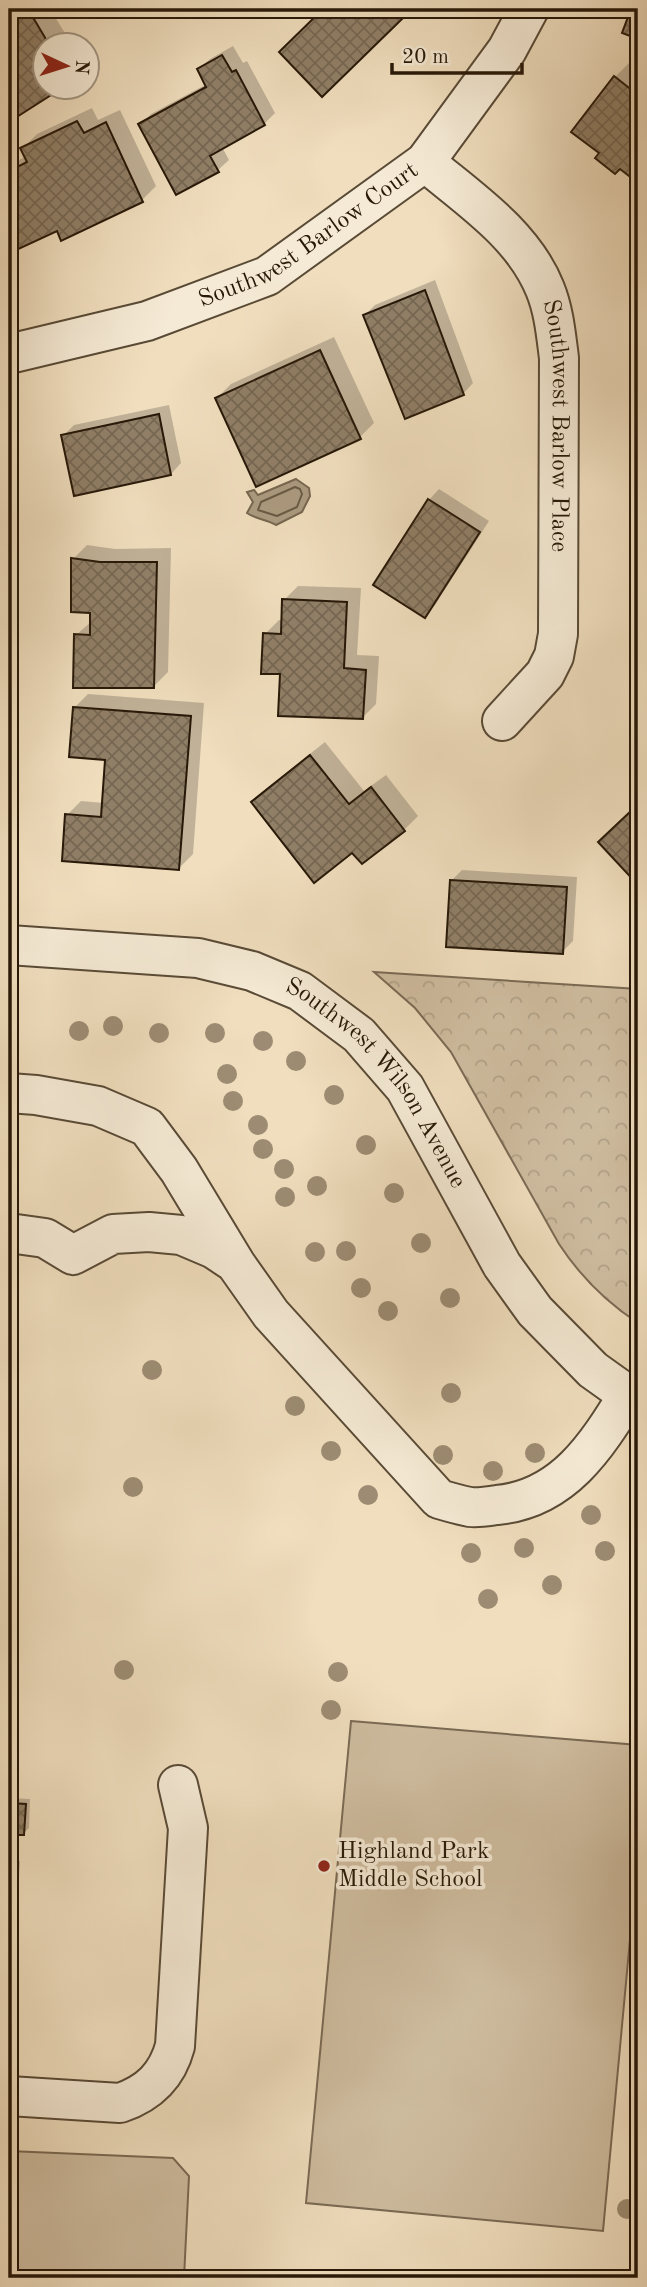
<svg xmlns="http://www.w3.org/2000/svg" width="647" height="2287" viewBox="0 0 647 2287" font-family="'Old Standard TT',serif">
  <style>
    .forest { fill: url(#forest-crowns); stroke: #7a6a54; stroke-width: 2 }
    .garden { fill: #cebc9f; stroke: #7a6a54; stroke-width: 2 }
    .water { fill: #ac9b80; stroke: #776750; stroke-width: 2 }
    .shadow { fill: #0003 }
    .lines { fill: none; stroke-linecap: round; stroke-linejoin: round }
    .shore { stroke: #6a5a44; stroke-width: 2 }
    .building { fill: url(#building-cross-hatch); stroke: #271808; stroke-width: 2 }
    .minor-casing { stroke: #594a36; stroke-width: 42 }
    .minor { stroke: #f5ead5; stroke-width: 38 }
    .tree { fill: #9d8c73 }
    .poi-dot { fill: #8f2418; stroke: #f5ead5; stroke-width: 2.5 }
    .labels { text-anchor: middle; dominant-baseline: central; stroke-width: 7; stroke-linejoin: round; paint-order: stroke }
    .street-label { font-size: 24px; fill: #271808; stroke: #f5ead5 }
    .poi-label { font-size: 24px; fill: #271808; stroke: #f5ead5; text-anchor: start }
  </style>
  <defs>
    <pattern id="forest-crowns" width="20" height="18" patternUnits="userSpaceOnUse" patternTransform="scale(1.75)"><rect width="20" height="18" fill="#cebc9f"/><path d="M2 6a3 3 0 1 1 6 0M12 15a3 3 0 1 1 6 0" fill="none" stroke="#b1a187"/></pattern>
    <pattern id="building-cross-hatch" width="8" height="8" patternUnits="userSpaceOnUse" patternTransform="scale(1.75)"><rect width="8" height="8" fill="#907f67"/><path d="M0 0l8 8M0 8l8-8" fill="none" stroke="#766753"/></pattern>
  </defs>
  <rect width="100%" height="100%" fill="#f0debe"/>
  <filter id="stains"><feTurbulence type="fractalNoise" baseFrequency=".00286" numOctaves="4"/><feColorMatrix values="0 0 0 0 .2 0 0 0 0 .09 0 0 0 0 .02 0 0 0 .5 -.17"/></filter>
  <radialGradient id="worn" r=".72"><stop offset=".6" stop-color="#630" stop-opacity="0"/><stop offset="1" stop-color="#630" stop-opacity=".3"/></radialGradient>
  <path class="forest" d="M374,972L638,989V1323C606,1302 580,1276 559,1244L451,1052L415,1008Z"/>
  <g class="garden">
    <polygon points="351,1721 638,1745 638,1853 603,2231 306,2203"/>
    <polygon points="9,2151 173,2158 189,2176 184,2278 9,2278"/>
  </g>
  <path class="water" d="M296,479L309,488L310,496L302,512L276,525C266,519 255,519 247,513L253,502L247,492L254,490L258,495Z"/>
  <g class="shadow">
    <polygon points="9,9 50,9 73,46 46,46 46,88 59,88 9,120"/>
    <polygon points="325,9 409,9 401,18 291,41"/>
    <polygon points="233,46 243,63 247,61 275,113 264,124 222,147 229,160 218,170 176,193 140,125 151,114 207,84 199,69 210,59"/>
    <polygon points="629,63 638,70 638,180 601,153 615,77"/>
    <polygon points="92,108 98,120 120,110 156,186 142,200 58,228 13,249 9,241 9,165 27,156 23,148 37,134"/>
    <polygon points="435,280 473,383 463,394 365,315 375,305"/>
    <polygon points="334,337 374,423 360,437 217,398 231,384"/>
    <polygon points="169,405 181,463 171,474 63,436 74,425"/>
    <polygon points="439,489 489,521 435,605 425,616 429,500"/>
    <polygon points="87,545 115,549 171,548 168,672 154,686 76,635 92,621 92,611 73,559"/>
    <polygon points="298,586 361,588 357,655 379,656 376,704 362,718 265,634 279,620 283,620 284,600"/>
    <polygon points="88,694 204,703 193,854 179,868 67,815 81,801 104,803 107,758 74,708"/>
    <polygon points="325,742 364,791 386,775 418,816 404,830 352,850 253,802 267,788"/>
    <polygon points="638,805 638,883 600,842"/>
    <polygon points="462,870 577,877 573,941 562,952 452,880"/>
    <polygon points="9,1798 30,1799 29,1828 23,1834 9,1833"/>
    <polygon points="9,1861 20,1861 12,1994 9,1997"/>
  </g>
  <g class="lines">
    <polygon class="shore" points="295,487 300,489 302,494 297,507 277,516 258,510 261,502"/>
  </g>
  <g class="building">
    <polygon points="9,9 28,9 50,46 46,46 46,88 62,88 9,122"/>
    <polygon points="323,9 392,9 402,19 322,97 279,52"/>
    <polygon points="631,9 638,9 638,39 622,33"/>
    <polygon points="222,55 232,72 236,70 265,125 210,156 219,172 176,195 138,124 206,87 197,69"/>
    <polygon points="614,76 638,95 638,183 620,169 615,174 595,158 599,153 571,132"/>
    <polygon points="77,121 84,133 106,122 143,202 61,241 57,231 12,252 9,245 9,171 27,162 20,148"/>
    <polygon points="425,290 464,395 405,419 363,315"/>
    <polygon points="320,350 361,439 256,487 215,398"/>
    <polygon points="159,414 171,475 74,496 61,435"/>
    <polygon points="428,499 480,532 425,618 373,585"/>
    <polygon points="71,558 100,562 157,562 154,688 73,688 74,634 90,635 90,613 71,612"/>
    <polygon points="282,599 347,602 344,668 366,670 363,719 278,716 280,674 261,674 263,633 281,634"/>
    <polygon points="73,707 191,716 179,870 62,861 65,814 101,817 105,760 69,757"/>
    <polygon points="310,755 349,804 371,787 405,831 362,864 352,853 314,883 251,802"/>
    <polygon points="631,811 638,818 638,885 598,842"/>
    <polygon points="450,880 567,887 563,954 446,947"/>
    <polygon points="9,1803 26,1804 24,1835 9,1835"/>
  </g>
  <g class="lines">
    <g class="minor-casing">
      <g id="minor">
        <path id="s1" d="M425,162C469,199 523,234 545,289C554,311 556,335 559,358L558,634L554,656L545,674L502,721"/>
        <path id="s2" d="M9,354L147,321L267,276L425,162L507,50L529,9"/>
        <path id="s3" d="M9,945L198,958L252,971L300,991L359,1035L405,1088L502,1265L535,1311L593,1370L628,1395L638,1399"/>
        <polyline points="9,1093 36,1095 98,1106 147,1127 179,1170 234,1261"/>
        <path d="M9,1233L45,1238L73,1255L113,1234L149,1232L181,1235L214,1249L235,1263L271,1314L439,1499C449,1502 460,1505 470,1507C479,1508 489,1506 497,1505C563,1499 596,1447 628,1395"/>
        <path d="M9,2096L120,2103C149,2093 167,2076 175,2046L188,1828L178,1785"/>
      </g>
    </g>
    <use href="#minor" class="minor"/>
  </g>
  <g class="tree">
    <circle cx="113" cy="1026" r="10"/>
    <circle cx="79" cy="1031" r="10"/>
    <circle cx="159" cy="1033" r="10"/>
    <circle cx="215" cy="1033" r="10"/>
    <circle cx="263" cy="1041" r="10"/>
    <circle cx="296" cy="1061" r="10"/>
    <circle cx="227" cy="1074" r="10"/>
    <circle cx="334" cy="1095" r="10"/>
    <circle cx="233" cy="1101" r="10"/>
    <circle cx="258" cy="1125" r="10"/>
    <circle cx="366" cy="1145" r="10"/>
    <circle cx="263" cy="1149" r="10"/>
    <circle cx="284" cy="1169" r="10"/>
    <circle cx="317" cy="1186" r="10"/>
    <circle cx="394" cy="1193" r="10"/>
    <circle cx="285" cy="1197" r="10"/>
    <circle cx="421" cy="1243" r="10"/>
    <circle cx="346" cy="1251" r="10"/>
    <circle cx="315" cy="1252" r="10"/>
    <circle cx="361" cy="1288" r="10"/>
    <circle cx="450" cy="1298" r="10"/>
    <circle cx="388" cy="1311" r="10"/>
    <circle cx="152" cy="1370" r="10"/>
    <circle cx="451" cy="1393" r="10"/>
    <circle cx="295" cy="1406" r="10"/>
    <circle cx="331" cy="1451" r="10"/>
    <circle cx="535" cy="1453" r="10"/>
    <circle cx="443" cy="1455" r="10"/>
    <circle cx="493" cy="1471" r="10"/>
    <circle cx="133" cy="1487" r="10"/>
    <circle cx="368" cy="1495" r="10"/>
    <circle cx="591" cy="1515" r="10"/>
    <circle cx="524" cy="1548" r="10"/>
    <circle cx="605" cy="1551" r="10"/>
    <circle cx="471" cy="1553" r="10"/>
    <circle cx="552" cy="1585" r="10"/>
    <circle cx="488" cy="1599" r="10"/>
    <circle cx="124" cy="1670" r="10"/>
    <circle cx="338" cy="1672" r="10"/>
    <circle cx="331" cy="1710" r="10"/>
    <circle cx="627" cy="2209" r="10"/>
  </g>
  <circle class="poi-dot" cx="324" cy="1866" r="7"/>
  <g class="labels">
    <g class="street-label">
      <text stroke="none"><textPath href="#s2" startOffset="326">Southwest Barlow Court</textPath></text>
      <text stroke="none"><textPath href="#s1" startOffset="315">Southwest Barlow Place</textPath></text>
      <text stroke="none"><textPath href="#s3" startOffset="418">Southwest Wilson Avenue</textPath></text>
    </g>
    <g class="poi-label">
      <text x="338" y="1852">Highland Park<tspan x="338" dy="28">Middle School</tspan></text>
    </g>
  </g>
  <rect width="647" height="2287" fill="none" stroke="#f0debe" stroke-width="35"/>
  <rect x="10" y="10" width="626" height="2266" fill="none" stroke="#271808" stroke-width="3.5"/>
  <rect x="18" y="18" width="612" height="2252" fill="none" stroke="#271808" stroke-width="2"/>
  <g transform="translate(66 66) rotate(94)"><circle r="33" fill="#f5ead5" stroke="#a39683" stroke-width="2"/>
  <path d="M0-5L12 26L0 18L-12 26Z" fill="#8f2418"/>
  <text y="-10" font-size="19" font-weight="bold" text-anchor="middle" fill="#271808">N</text>
  </g>
  <path d="M392 63v10h130v-10" fill="none" stroke="#271808" stroke-width="3.5"/>
  <text x="402" y="63" font-size="21" fill="#271808" stroke="#f5ead5" stroke-width="5" paint-order="stroke">20 m</text>
  <rect width="100%" height="100%" filter="url(#stains)"/>
  <rect width="100%" height="100%" fill="url(#worn)"/>
</svg>
